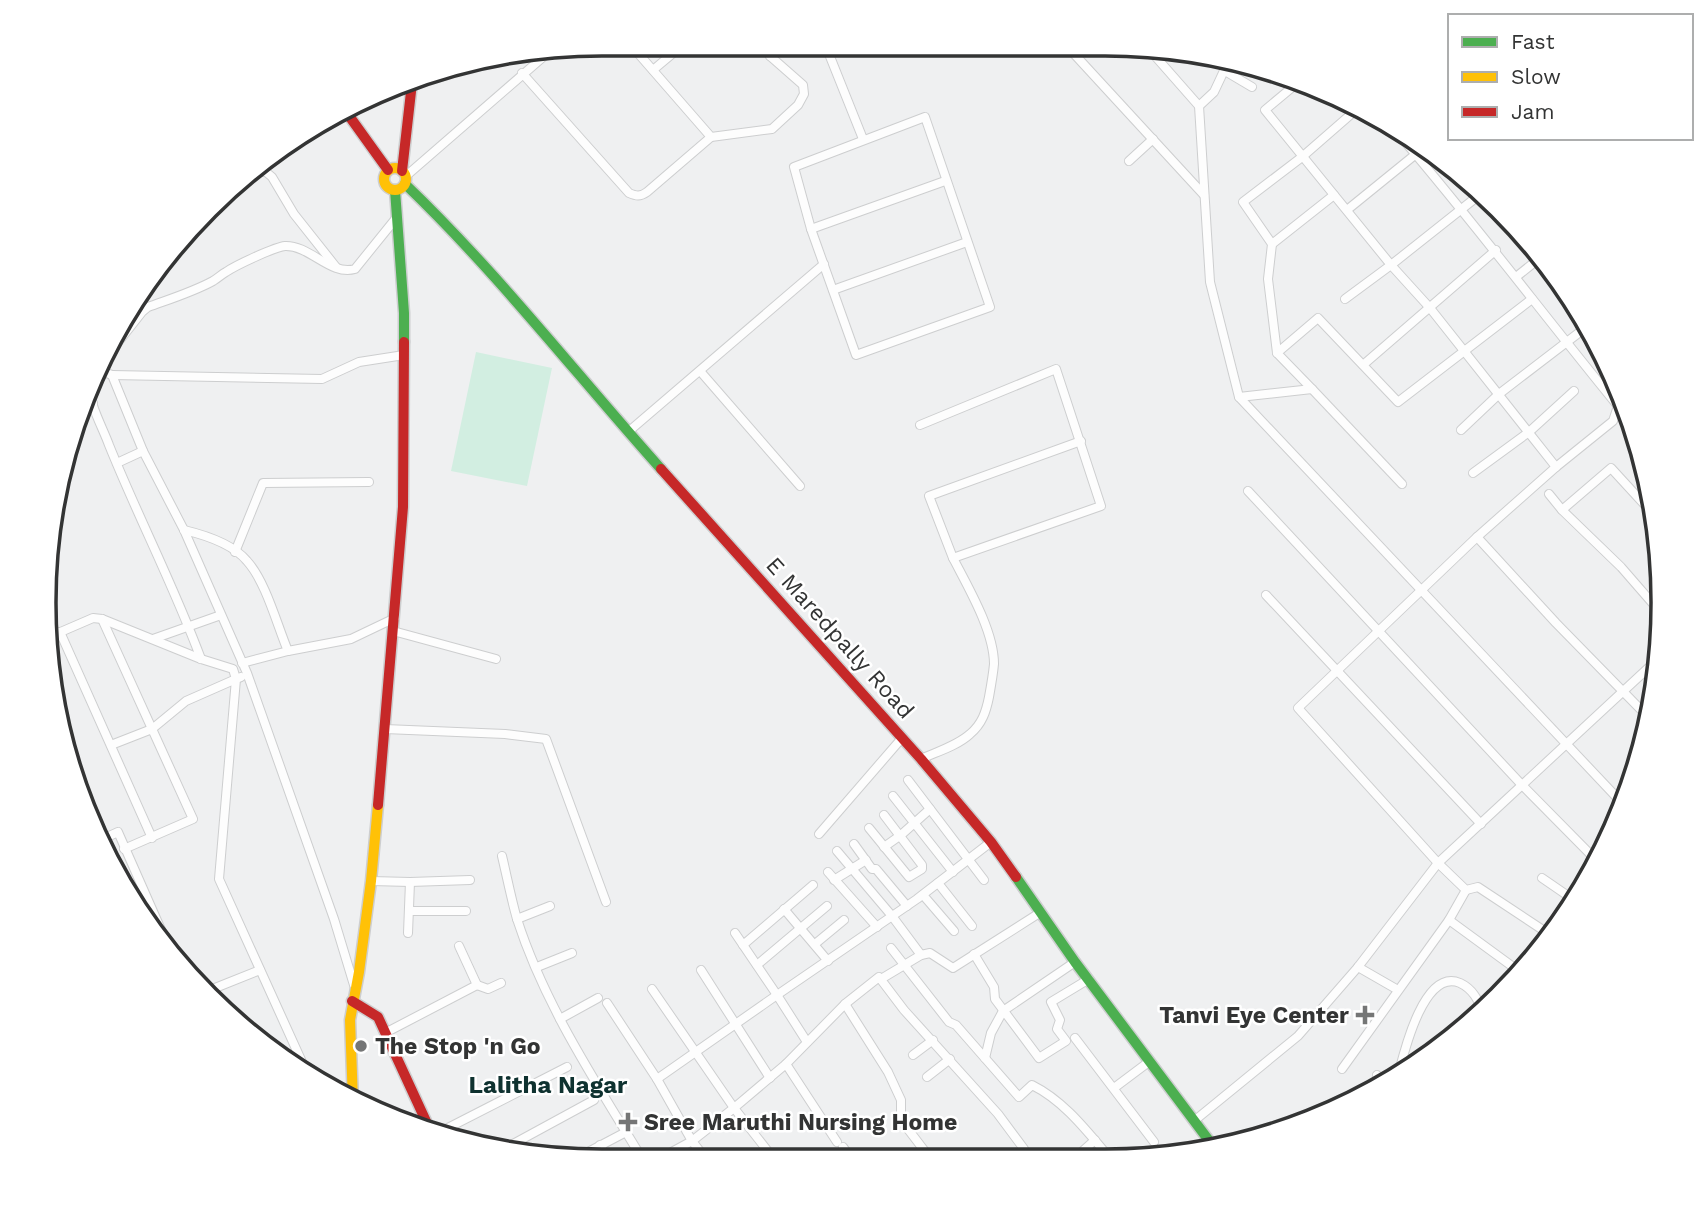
<svg xmlns="http://www.w3.org/2000/svg" width="1707" height="1205" viewBox="0 0 1707 1205" font-family="'Work Sans',sans-serif">
  <style>
    .green { fill: #d2eee1 }
    .lines { fill: none; stroke-linecap: round; stroke-linejoin: round }
    .street-casing { stroke: #cdcecf; stroke-width: 10 }
    .fast-casing { stroke: #cdcecf; stroke-width: 13 }
    .slow-casing { stroke: #cdcecf; stroke-width: 13 }
    .jam-casing { stroke: #cdcecf; stroke-width: 13 }
    .street { stroke: #fdfdfd; stroke-width: 8 }
    .fast { stroke: #4caf50; stroke-width: 10 }
    .slow { stroke: #ffc107; stroke-width: 10 }
    .jam { stroke: #c62828; stroke-width: 10 }
    .poi-dot { fill: #757676; stroke: #fff; stroke-width: 2.5 }
    .labels { text-anchor: middle; dominant-baseline: central; stroke-width: 5; stroke-linejoin: round; paint-order: stroke }
    .street-label { font-size: 23px; fill: #333434; stroke: #fff }
    .poi-label { font-size: 23px; font-weight: bold; fill: #333434; stroke: #fff; text-anchor: start }
    .neighbourhood-label { font-size: 24px; font-weight: bold; fill: #0f3230; stroke: #fff }
    .rim { fill: none; stroke: #333434; stroke-width: 3.5 }
  </style>
  <rect width="100%" height="100%" fill="#eff0f1"/>
  <polygon class="green" points="476,352 552,368 527,486 451,471"/>
  <g class="lines">
    <g class="street-casing">
      <g id="street">
        <polyline points="630,44 711,137 772,129 798,105 804,94 803,85 770,56 762,44"/>
        <polyline points="825,44 863,139"/>
        <polyline points="1065,44 1204,195"/>
        <polyline points="1148,48 1199,106 1210,282 1239,397"/>
        <polyline points="770,56 792,44"/>
        <polyline points="653,70 684,44"/>
        <polyline points="1225,71 1252,87"/>
        <path d="M522,73L629,193C636,196 640,197 647,192L711,137"/>
        <polyline points="1295,85 1265,110 1391,265 1430,308 1556,467"/>
        <polyline points="1199,106 1214,92 1229,60"/>
        <polygon points="925,117 990,307 856,355 811,229 794,167"/>
        <path d="M1388,122C1468,214 1541,312 1618,406L1613,421L1556,467L1477,537L1298,708L1438,863L1466,890L1478,887L1552,936"/>
        <polyline points="1129,161 1153,139"/>
        <polyline points="254,171 266,172 272,177 294,214 336,267"/>
        <polyline points="406,176 550,51"/>
        <polyline points="1347,210 1416,154"/>
        <polyline points="811,229 945,181"/>
        <polyline points="1272,244 1334,195"/>
        <polyline points="1516,277 1541,257"/>
        <polyline points="833,290 967,242"/>
        <polyline points="1345,299 1391,265 1478,196"/>
        <polyline points="1532,299 1398,402 1318,318 1277,353 1312,389 1239,397 1623,804"/>
        <polyline points="1277,353 1268,279 1272,244 1243,202 1302,157 1357,109"/>
        <path d="M101,364L142,312L148,307C170,299 193,292 213,281C218,278 222,274 226,272C236,265 275,247 285,246C310,245 330,276 355,269L397,217"/>
        <polyline points="1363,365 1496,250"/>
        <polyline points="98,370 112,375 143,451 184,530 247,673 334,919 354,985"/>
        <polyline points="700,371 800,486"/>
        <polyline points="112,375 322,379 359,362 404,355"/>
        <path d="M89,384C89,404 102,426 109,445C138,517 174,586 201,659"/>
        <polyline points="1312,389 1402,484"/>
        <polyline points="82,406 93,403"/>
        <path d="M920,425L1056,369L1101,506L953,558C968,587 994,631 994,664C993,675 991,686 989,697C986,712 982,724 970,734C957,746 936,752 921,759"/>
        <polyline points="1461,430 1499,394 1589,325"/>
        <polyline points="628,432 824,264"/>
        <polyline points="117,463 143,451"/>
        <polyline points="1473,473 1529,432 1574,391"/>
        <polyline points="1248,491 1521,784 1598,862"/>
        <polyline points="1549,494 1562,510 1621,567 1661,613"/>
        <polyline points="1562,510 1611,468 1655,516"/>
        <path d="M184,530C205,535 233,544 247,561C266,582 277,625 288,651L242,663"/>
        <polyline points="1477,537 1556,623 1649,718"/>
        <polyline points="235,552 263,483 369,482"/>
        <polyline points="953,558 929,496 1081,441"/>
        <polyline points="1266,595 1481,824"/>
        <polyline points="102,619 193,819 124,849"/>
        <polyline points="393,631 496,659"/>
        <polyline points="60,632 152,838"/>
        <polyline points="49,637 93,618 102,619 201,659 233,669 236,679 241,677"/>
        <polyline points="153,639 221,615"/>
        <polyline points="288,651 351,639 395,618"/>
        <polyline points="385,729 505,734 546,739 606,902"/>
        <polyline points="111,745 152,729 186,701 236,679 219,879 307,1073"/>
        <polyline points="908,780 984,880"/>
        <polyline points="893,796 953,872"/>
        <polyline points="87,799 105,838 99,841"/>
        <polyline points="869,828 909,877 922,869 922,865 884,815"/>
        <polyline points="819,834 902,738"/>
        <polyline points="105,838 118,832 174,959"/>
        <polyline points="854,844 872,869 876,869 907,906"/>
        <polyline points="884,847 901,835 930,809"/>
        <polyline points="837,851 892,916 921,955"/>
        <path d="M502,856C507,877 511,898 517,919C545,1006 596,1082 643,1160"/>
        <polyline points="828,872 877,927"/>
        <polyline points="1542,878 1574,900"/>
        <polyline points="834,880 866,860"/>
        <polyline points="371,881 410,882 470,880"/>
        <polyline points="938,883 972,926"/>
        <polyline points="923,895 954,931"/>
        <polyline points="784,909 828,961"/>
        <polyline points="409,911 466,911"/>
        <polyline points="517,919 550,906"/>
        <polyline points="1449,920 1520,972"/>
        <polyline points="408,933 410,882"/>
        <polyline points="735,933 777,995 917,899 991,842"/>
        <polyline points="815,944 844,920"/>
        <polyline points="743,945 813,885"/>
        <polyline points="459,946 477,985"/>
        <path d="M891,948L949,1022L956,1025L1019,1097L1032,1085C1064,1101 1086,1130 1109,1157"/>
        <polyline points="974,954 994,987 995,999 1039,1058 1066,1041 1057,1029 1060,1020 1051,1002 1089,979"/>
        <polyline points="757,965 827,906"/>
        <polyline points="537,967 572,953"/>
        <polyline points="1358,967 1398,990"/>
        <polyline points="701,970 770,1078"/>
        <polyline points="881,979 921,955 930,953 953,968 1041,912"/>
        <polyline points="652,989 734,1108 774,1159"/>
        <polyline points="205,992 260,970"/>
        <polyline points="607,1003 657,1079 777,995 807,1042"/>
        <polyline points="845,1004 888,1072 901,1100 901,1120 930,1158"/>
        <polyline points="560,1019 598,998"/>
        <polyline points="385,1033 477,985 488,989 501,983"/>
        <polyline points="1075,1038 1154,1142"/>
        <polyline points="913,1055 933,1040"/>
        <polyline points="985,1058 991,1033 1003,1011 1075,962"/>
        <polyline points="290,1063 300,1059"/>
        <polyline points="786,1064 837,1142"/>
        <polyline points="1342,1069 1449,920 1466,890"/>
        <path d="M1399,1072C1405,1048 1425,968 1460,983C1473,989 1478,1000 1483,1012"/>
        <polyline points="1377,1075 1383,1082"/>
        <polyline points="927,1077 950,1059"/>
        <polyline points="657,1079 692,1141 706,1159"/>
        <polyline points="1114,1088 1150,1061"/>
        <polyline points="1194,1121 1298,1036 1358,967 1438,863 1659,658"/>
        <polyline points="436,1134 567,1067"/>
        <polyline points="600,1145 608,1160"/>
        <polyline points="843,1147 851,1158"/>
        <polyline points="502,1150 594,1100"/>
        <polyline points="1076,1157 1095,1140"/>
        <polyline points="573,1160 626,1132"/>
        <polyline points="657,1160 692,1141 734,1108 786,1064 845,1004 879,977 904,1010 998,1114 1024,1149 1021,1157"/>
      </g>
    </g>
    <g class="fast-casing">
      <g id="fast">
        <path d="M405,184C497,272 576,374 661,469"/>
        <polyline points="395,190 404,313 404,342"/>
        <polyline points="1016,877 1075,962 1213,1146"/>
      </g>
    </g>
    <g class="slow-casing">
      <g id="slow">
        <circle cx="395" cy="179" r="11"/>
        <polyline points="353,1102 350,1020 359,972 371,881 378,805"/>
      </g>
    </g>
    <g class="jam-casing">
      <g id="jam">
        <polyline points="347,113 388,170"/>
        <polyline points="402,171 412,83"/>
        <polyline points="661,469 921,759 991,842 1016,877"/>
        <polyline points="378,805 403,507 404,342"/>
        <polyline points="352,1001 378,1017 431,1132"/>
      </g>
    </g>
    <use href="#street" class="street"/>
    <use href="#fast" class="fast"/>
    <use href="#slow" class="slow"/>
    <use href="#jam" class="jam"/>
  </g>
  <g class="poi-dot">
    <path d="M1361.5 1004.5h7v7h7v7h-7v7h-7v-7h-7v-7h7z"/>
    <circle cx="361" cy="1046" r="7"/>
    <path d="M624.5 1111.5h7v7h7v7h-7v7h-7v-7h-7v-7h7z"/>
  </g>
  <g class="labels">
    <g class="street-label">
      <text transform="translate(840 638) rotate(48)">E Maredpally Road</text>
    </g>
    <g class="poi-label">
      <text x="1349" y="1015" text-anchor="end">Tanvi Eye Center</text>
      <text x="375" y="1046">The Stop 'n Go</text>
      <text x="644" y="1122">Sree Maruthi Nursing Home</text>
    </g>
    <g class="neighbourhood-label">
      <text x="548" y="1085">Lalitha Nagar</text>
    </g>
  </g>
  <path d="M0 0H1707V1205H0ZM602 56H1105A546 546 0 0 1 1651 602V603A546 546 0 0 1 1105 1149H602A546 546 0 0 1 56 603V602A546 546 0 0 1 602 56Z" fill="#fff" fill-rule="evenodd"/>
  <path class="rim" d="M602 56H1105A546 546 0 0 1 1651 602V603A546 546 0 0 1 1105 1149H602A546 546 0 0 1 56 603V602A546 546 0 0 1 602 56Z"/>
  <rect x="1448" y="14" width="245" height="126" fill="#ffffff" stroke="#adaeae" stroke-width="2"/>
  <rect x="1462" y="37" width="35" height="10" fill="#4caf50" stroke="#adaeae" stroke-width="2"/>
  <text x="1511" y="49" font-size="21" fill="#333434">Fast</text>
  <rect x="1462" y="72" width="35" height="10" fill="#ffc107" stroke="#adaeae" stroke-width="2"/>
  <text x="1511" y="84" font-size="21" fill="#333434">Slow</text>
  <rect x="1462" y="107" width="35" height="10" fill="#c62828" stroke="#adaeae" stroke-width="2"/>
  <text x="1511" y="119" font-size="21" fill="#333434">Jam</text>
</svg>
